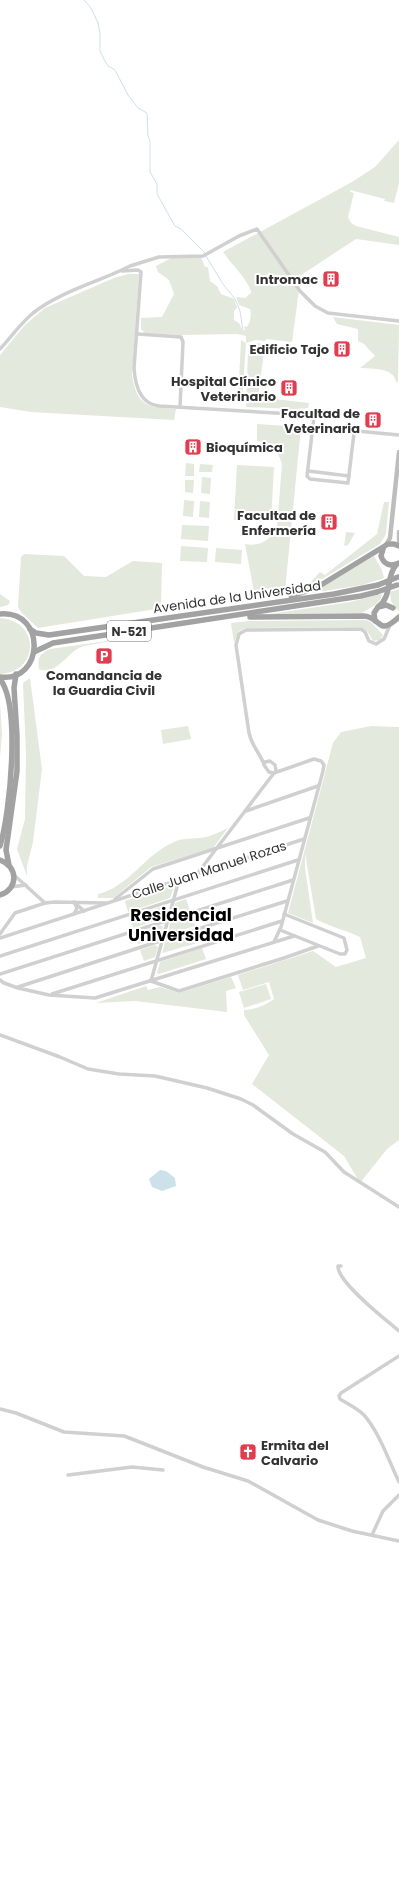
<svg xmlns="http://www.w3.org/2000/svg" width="399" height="1884" viewBox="0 0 399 1884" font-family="Poppins,sans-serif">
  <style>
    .green { fill: #e3e9dc }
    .water { fill: #cde1eb }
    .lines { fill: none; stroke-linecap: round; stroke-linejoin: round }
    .stream { stroke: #cde1eb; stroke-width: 1 }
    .minor { stroke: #d0d0d0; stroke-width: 3.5 }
    .secondary { stroke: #bdbdbd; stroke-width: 4.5 }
    .trunk { stroke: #a2a2a2; stroke-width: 5.5 }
    .trunk-bridge { stroke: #a2a2a2; stroke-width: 5.5 }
    .labels { text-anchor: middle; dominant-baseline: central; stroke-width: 4; stroke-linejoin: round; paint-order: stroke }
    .shield { fill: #fff; stroke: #707070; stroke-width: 1 }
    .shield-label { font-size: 12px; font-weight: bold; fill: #333 }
    .poi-label { font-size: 13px; font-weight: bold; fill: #333; stroke: #fff; text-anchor: end }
    .street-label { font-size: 13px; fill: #333; stroke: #fff }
    .district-label { font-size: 17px; font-weight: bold; fill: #000; stroke: #fff }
  </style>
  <rect width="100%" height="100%" fill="#fff"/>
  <g class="green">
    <path d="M399,140V183L394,203L384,201L385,199L350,190V192L354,193L348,217L351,223L356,226L399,237V245L356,239L292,281L299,290L292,342L266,339L265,341L256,340L246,343L242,401H238L241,340L246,343V336L237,334L179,335L145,333L141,329V318L162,317L174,294L169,280L158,272L156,266L171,258L201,257L205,267H208L210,281L217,286L221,294L234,299L237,308L234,311V320L239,323L243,331L245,330L244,326L247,327C250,323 252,314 250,309L239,305L236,297L245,298L251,293V291C245,276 232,265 223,252L352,182L375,167Z"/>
    <path d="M128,274H139L132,375C137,407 148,407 176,409L174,420L31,412L0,407V355L25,325L45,308L114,278Z"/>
    <path d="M333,317L399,325L398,382H396C394,367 372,369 360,368L375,356L364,344L358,341V329L337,324Z"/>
    <polygon points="253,343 265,344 258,397 309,403 308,408 295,409 246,407 248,352 250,346"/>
    <path d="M257,424L301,427L285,591C304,588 308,586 320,572L325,575L377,534L384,502H389L386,534L380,544L309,587L299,591L255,597L245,544C260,547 271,540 277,527L282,464C278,450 271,443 257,441Z"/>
    <polygon points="186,463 194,464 194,476 185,476"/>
    <polygon points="200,464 213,465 212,472 199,472"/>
    <polygon points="237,465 274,467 271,521 234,520"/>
    <polygon points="202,477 211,478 210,494 201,493"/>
    <polygon points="185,480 194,480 193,493 185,492"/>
    <polygon points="184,500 194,501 193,517 183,516"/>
    <polygon points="200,501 210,502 209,518 199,517"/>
    <polygon points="182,525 209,526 208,541 181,539"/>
    <polygon points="346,532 355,533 348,545 344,546"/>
    <polygon points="181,546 208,548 207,562 180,561"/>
    <polygon points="216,548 242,550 241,564 215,562"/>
    <polygon points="24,554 64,556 84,576 106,577 133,561 162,563 161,605 156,609 38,628 21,612 18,607 21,557"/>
    <polygon points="374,556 382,570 384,578 362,585 312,593"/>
    <polygon points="399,589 399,612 391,601 390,592"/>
    <polygon points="0,594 10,601 8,605 0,607"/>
    <path d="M382,594C381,604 368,609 362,613L270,614L350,602Z"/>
    <path d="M0,618C40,621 40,672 0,674Z"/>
    <polygon points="366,620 371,622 383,635 380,640 373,641 367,631 361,627 245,628 238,632 234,643 231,623 249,621"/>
    <path d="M107,641H112C102,643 91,644 81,647C68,652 55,677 39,669C38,658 38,655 50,649Z"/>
    <polygon points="30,678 42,769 33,842 27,866 27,876 17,849 25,819 26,754 23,683"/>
    <polygon points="0,703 2,734 0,757"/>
    <polygon points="188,726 191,739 163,744 161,730"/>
    <path d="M371,726L399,727V1140L387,1149L360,1183L344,1156L252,1084L269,1055L244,1015V1010C256,1009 264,1006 274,999L269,982L243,990L238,975L313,951L336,967L366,958L360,937C345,930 330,927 316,919L305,853V868L313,923L288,913L333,743L341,732Z"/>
    <path d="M228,828L213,848L151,867L113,898H98V894C129,887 145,854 174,842C182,838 190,839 199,838C208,838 219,832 228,828Z"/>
    <polygon points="170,886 174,887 170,898 128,912 125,901"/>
    <polygon points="186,899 190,910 173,915 175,903"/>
    <polygon points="167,905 164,918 133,928 130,917"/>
    <polygon points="192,915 195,926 168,934 170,922"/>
    <polygon points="160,925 163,927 160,938 138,944 135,933"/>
    <polygon points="197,932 201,942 162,953 165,942"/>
    <polygon points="155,945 158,947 155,957 144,961 140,950"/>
    <polygon points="202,948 206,959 159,974 157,973 160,962"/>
    <polygon points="231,977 236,988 226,991 227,1012 135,1001 96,1003 146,986 148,990 160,987 179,993"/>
    <polygon points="266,984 271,999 244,1008 239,992"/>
  </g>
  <polygon class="water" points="160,1170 166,1171 175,1178 176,1186 162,1191 152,1187 149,1179"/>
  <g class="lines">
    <g class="stream">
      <polyline points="84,0 91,8 98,23 100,33 100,51 105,61 108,66 115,70 128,95 138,108 147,113 148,136 150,141 150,172 157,184 157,194 175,226 181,229 205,253"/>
      <polyline points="206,256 223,284 235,299 240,311 243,331"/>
    </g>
    <g class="minor">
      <path d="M122,271L138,270L141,272L134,368C135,384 139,404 159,406L310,415"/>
      <polyline points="138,334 181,337 183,342 180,407"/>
      <path d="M0,349C11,337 21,323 33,313C61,291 99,282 130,266L159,257L203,256L239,236L257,229L300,291L315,306L328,313L399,321"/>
      <circle cx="314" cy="414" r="3.5"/>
      <polyline points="314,417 307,476 310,479 348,483 354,433 357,431 399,435"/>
      <polyline points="308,471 349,476"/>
      <path d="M264,764C259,752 252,746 249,733L236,645L239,634L246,630L361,629L365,632L369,641L376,644L384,639L390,625"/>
      <polyline points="274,773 269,772 264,765 265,762 270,761 275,765 276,771"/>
      <polyline points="246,811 318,786"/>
      <polyline points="197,874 274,773 314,759 321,761 324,765 323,771 281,927 274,942"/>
      <polyline points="14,875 45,903"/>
      <polyline points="179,880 151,981 179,991 284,958 318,946"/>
      <polyline points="11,887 26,885"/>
      <polyline points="115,899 153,869 309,818"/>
      <polyline points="75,903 84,911"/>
      <polyline points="74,914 77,908 74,902"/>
      <polyline points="280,930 340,954 345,954 347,950 344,938 284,914"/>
      <polyline points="0,934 15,913 45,903 54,902 106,903"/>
      <polyline points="0,938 304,839"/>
      <polyline points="0,956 298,860"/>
      <polyline points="0,974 293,880"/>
      <polyline points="0,980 4,983 18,988 49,995 95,998 294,936"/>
      <polyline points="18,987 163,940 287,901"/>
      <polyline points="52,994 282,921"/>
      <polyline points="0,1035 60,1057 88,1069 119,1074 155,1076 207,1088 241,1099 253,1105 293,1134 325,1152 344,1172 399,1207"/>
      <path d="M341,1266H338C337,1282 386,1320 399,1331"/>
      <path d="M399,1356L341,1393L339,1396L340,1399C348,1404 357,1408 364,1415C379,1432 389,1461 399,1482"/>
      <polyline points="0,1409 16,1413 64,1432 124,1436 132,1439 203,1467 248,1481 318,1520 352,1531 399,1541"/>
      <polyline points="68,1475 132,1467 163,1470"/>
      <polyline points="372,1535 383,1511 399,1495"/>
    </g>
    <g class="secondary">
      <polyline points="399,532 399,542"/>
      <polyline points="386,545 390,538 399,452"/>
    </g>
    <g class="trunk">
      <path d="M383,549L381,556C384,565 391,567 399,563"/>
      <polyline points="291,596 316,588 388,544 394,544 399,546"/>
      <path d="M378,607C393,596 385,578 396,565"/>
      <path d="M0,614C47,610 44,683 0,677"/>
      <path d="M250,617L364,616C383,618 377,637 399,617"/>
      <polyline points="375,621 374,613 378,607 386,605 393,608"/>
      <polyline points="30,629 36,633 49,635 334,594 378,585"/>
      <polyline points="34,652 53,643 361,596 377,592"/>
      <path d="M0,679C21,706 10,813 0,846"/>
      <path d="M0,860C18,866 19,889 0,895"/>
      <polyline points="9,865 6,850 17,771 17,736 14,688 16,674"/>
    </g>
    <g class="trunk-bridge">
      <polyline points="378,585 398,577"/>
      <polyline points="377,592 397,585"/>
    </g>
  </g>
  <defs>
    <g id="building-square" transform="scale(0.9)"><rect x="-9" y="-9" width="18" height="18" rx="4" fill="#e03e50" stroke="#fff"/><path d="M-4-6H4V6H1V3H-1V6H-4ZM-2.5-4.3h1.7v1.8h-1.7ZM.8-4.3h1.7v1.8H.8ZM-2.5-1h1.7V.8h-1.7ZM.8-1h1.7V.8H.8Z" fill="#fff"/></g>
    <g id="parking-square" transform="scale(0.9)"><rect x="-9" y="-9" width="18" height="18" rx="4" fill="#e03e50" stroke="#fff"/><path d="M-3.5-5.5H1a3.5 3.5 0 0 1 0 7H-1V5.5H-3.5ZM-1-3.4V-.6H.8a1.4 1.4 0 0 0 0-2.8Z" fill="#fff"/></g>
    <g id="church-square" transform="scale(0.9)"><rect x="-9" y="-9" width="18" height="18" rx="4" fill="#e03e50" stroke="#fff"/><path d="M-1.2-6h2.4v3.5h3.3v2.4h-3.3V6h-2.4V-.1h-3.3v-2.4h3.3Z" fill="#fff"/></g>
  </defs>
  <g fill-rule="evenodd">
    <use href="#building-square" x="331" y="279"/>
    <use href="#building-square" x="342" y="349"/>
    <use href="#building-square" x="289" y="388"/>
    <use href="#building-square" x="373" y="420"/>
    <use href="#building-square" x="193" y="447"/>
    <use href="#building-square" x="329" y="522"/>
    <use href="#parking-square" x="104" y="656"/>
    <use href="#church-square" x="248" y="1452"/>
  </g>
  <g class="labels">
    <rect class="shield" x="107" y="621" width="44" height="20" rx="3"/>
    <g class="shield-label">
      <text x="129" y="631">N-521</text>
    </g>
    <g class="poi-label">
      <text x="318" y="279">Intromac</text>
      <text x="329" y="349">Edificio Tajo</text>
      <text x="276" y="381">Hospital Clínico<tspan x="276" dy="15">Veterinario</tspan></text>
      <text x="360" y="413">Facultad de<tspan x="360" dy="15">Veterinaria</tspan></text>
      <text x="206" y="447" text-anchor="start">Bioquímica</text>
      <text x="316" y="515">Facultad de<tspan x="316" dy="15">Enfermería</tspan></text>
      <text x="104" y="675" text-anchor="middle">Comandancia de<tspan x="104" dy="15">la Guardia Civil</tspan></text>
      <text x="261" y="1445" text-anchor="start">Ermita del<tspan x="261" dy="15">Calvario</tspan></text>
    </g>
    <g class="street-label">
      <text transform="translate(237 597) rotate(-8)">Avenida de la Universidad</text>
      <text transform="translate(209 870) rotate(-18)">Calle Juan Manuel Rozas</text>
    </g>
    <g class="district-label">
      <text x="181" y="915">Residencial<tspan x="181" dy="20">Universidad</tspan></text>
    </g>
  </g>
</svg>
